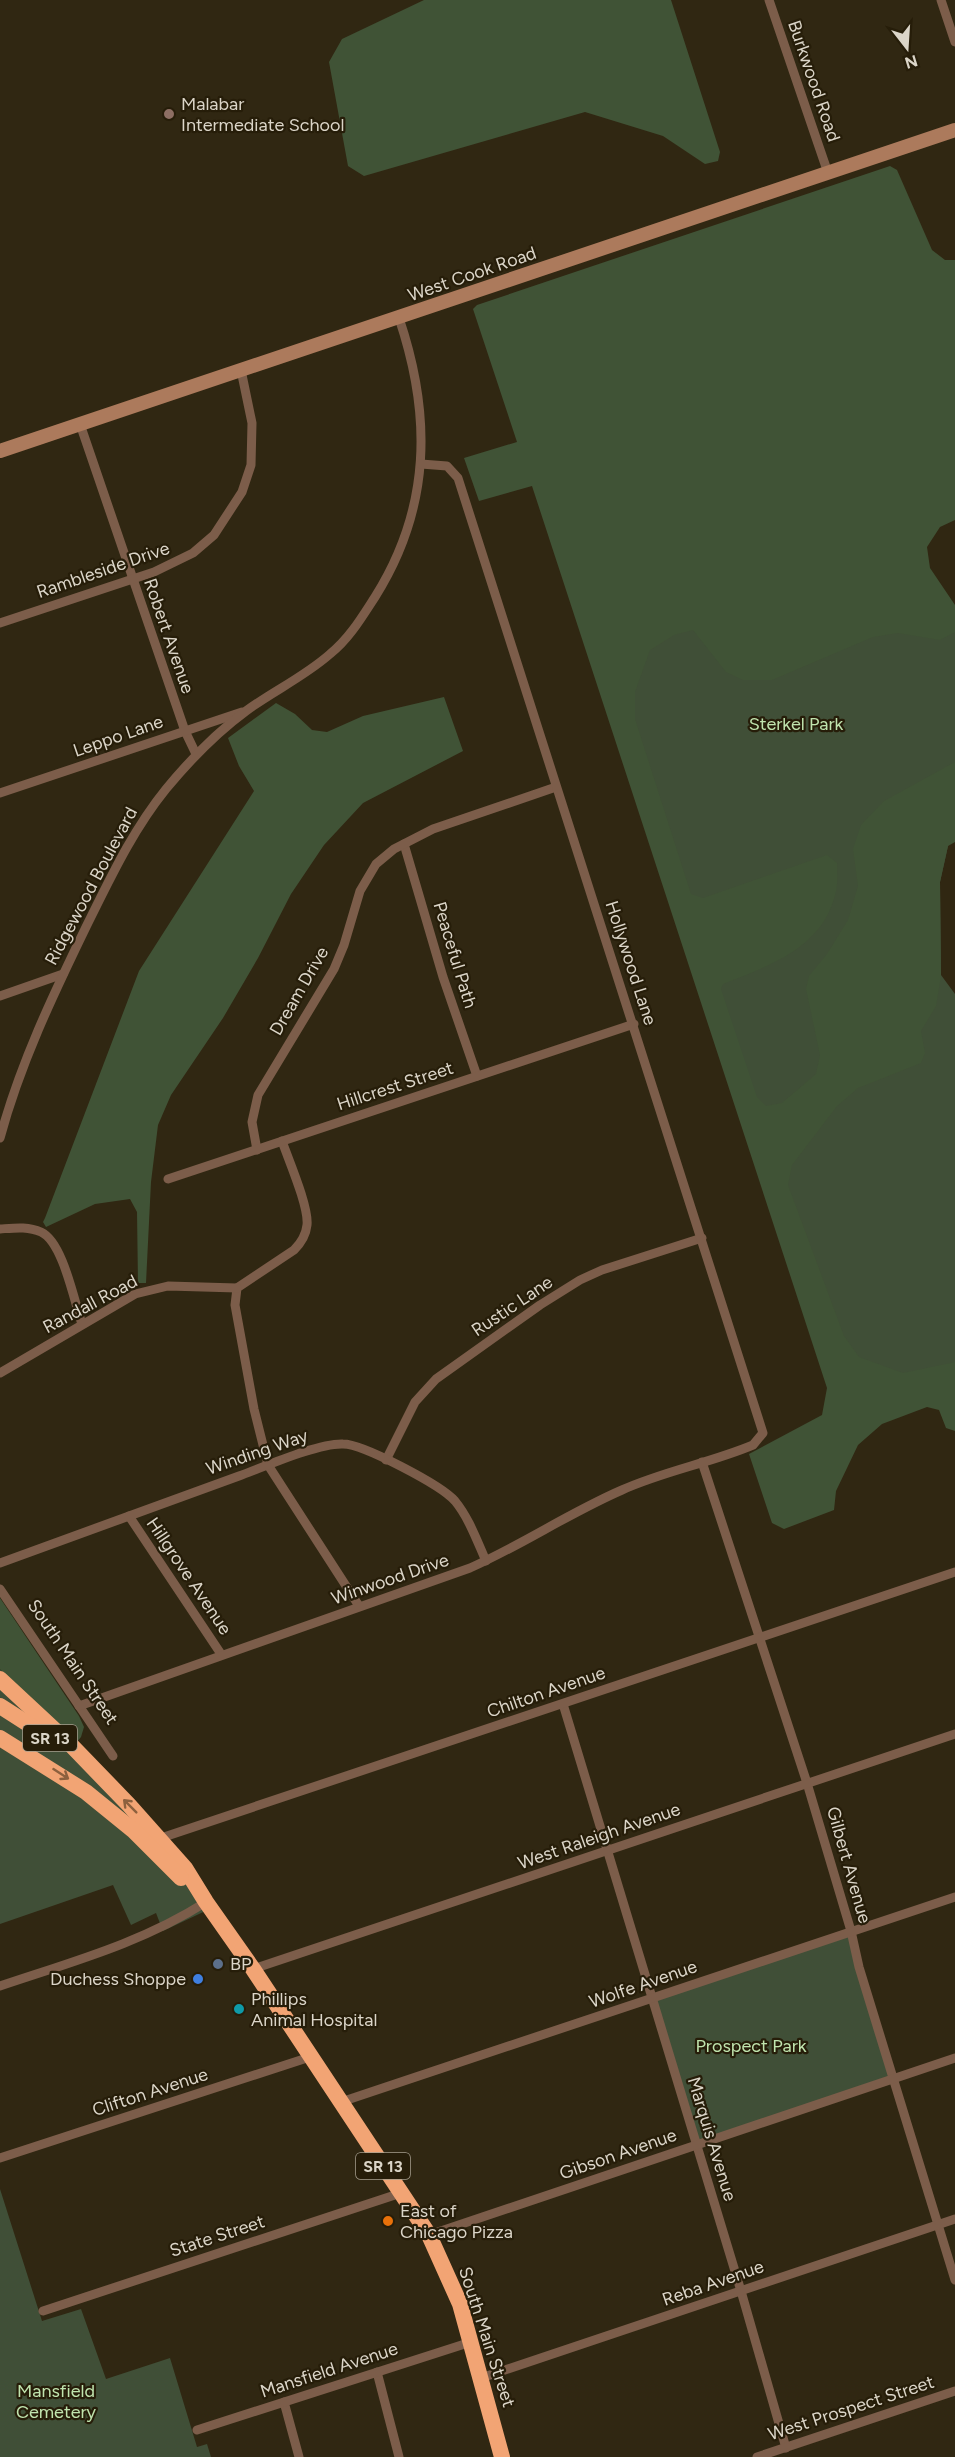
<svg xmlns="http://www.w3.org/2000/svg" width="955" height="2457" viewBox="0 0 955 2457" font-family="Figtree,sans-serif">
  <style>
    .green { fill: #404f37 }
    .forest { fill: #405336 }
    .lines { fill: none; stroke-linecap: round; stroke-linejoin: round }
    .street { stroke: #7c5d4a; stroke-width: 9 }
    .secondary { stroke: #ac7a5c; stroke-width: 14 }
    .highway { stroke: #f2a474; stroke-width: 16 }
    .oneway { stroke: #8c603e }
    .education-dot { fill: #8d6e63; stroke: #261d09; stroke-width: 2 }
    .service-dot { fill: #5c6f8a; stroke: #261d09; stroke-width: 2 }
    .shop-dot { fill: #3f7fe0; stroke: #261d09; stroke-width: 2 }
    .culture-dot { fill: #0f9aa8; stroke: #261d09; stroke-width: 2 }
    .food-dot { fill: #e8710a; stroke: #261d09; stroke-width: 2 }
    .labels { text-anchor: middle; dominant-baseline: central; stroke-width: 4.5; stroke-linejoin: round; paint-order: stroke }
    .shield { fill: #261d09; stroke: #a59e8f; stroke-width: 1.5 }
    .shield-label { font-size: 16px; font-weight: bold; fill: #dbd5c8 }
    .street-label { font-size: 18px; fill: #dbd5c8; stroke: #261d09 }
    .poi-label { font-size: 18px; fill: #dbd5c8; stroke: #261d09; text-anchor: start }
    .park-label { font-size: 18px; fill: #c0e4ae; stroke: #261d09 }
  </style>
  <rect width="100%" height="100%" fill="#302712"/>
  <g class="green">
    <polygon points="955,605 955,828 948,846 940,882 941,975 955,994 955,1390 860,1422 593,622"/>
    <polygon points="0,1669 49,1716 216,1906 163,1931 156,1913 131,1925 113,1885 0,1924"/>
    <polygon points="851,1931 894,2079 696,2145 653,1998"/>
    <polygon points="0,2189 42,2321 81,2309 106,2379 170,2358 197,2447 207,2444 211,2457 0,2457"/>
  </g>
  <g class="forest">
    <polygon points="424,0 671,0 720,152 718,161 705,164 663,136 585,112 364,176 348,166 329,62 342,39"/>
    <path d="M890,166L897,170L932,250L945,260H955V520L940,527L927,547L930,568L955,605V632L940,640L898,633L873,637L772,680H743L726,672L693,630L674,635L650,650L635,692V719L691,894L703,898L827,855L837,863C837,871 838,882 836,891C824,948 770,965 723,984L721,989L757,1097L766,1106L782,1103L816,1074L820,1055L806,989L809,976L827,954L848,920L858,886L853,849L861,825L884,801L955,762V842L948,846L940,882L941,976L936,1006L921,1031L925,1053L921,1063L858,1088L837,1106L792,1165L788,1185L844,1336L859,1357L903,1373L955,1362V1431L946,1428L939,1410L927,1407L882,1424L858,1445L836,1491L834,1510L784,1529L772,1523L749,1454L822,1415L827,1388L532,486L479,501L464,458L517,442L473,309L477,305Z"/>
    <polygon points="444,697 463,751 363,803 324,845 291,894 258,958 223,1018 171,1095 158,1125 151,1182 146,1283 138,1283 137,1212 130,1199 95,1204 46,1227 43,1222 45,1218 139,971 254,791 239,766 228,738 276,703 295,714 312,730 327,732 363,716"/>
    <polygon points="0,1598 79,1716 84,1727 81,1737 76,1743 0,1669"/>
  </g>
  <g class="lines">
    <g class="street">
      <polyline points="769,0 828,173"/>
      <polyline points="941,0 955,42"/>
      <polyline points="80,424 185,731 196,754"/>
      <polyline points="0,623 154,572 193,553 214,535 242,492 251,465 252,423 241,370"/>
      <polyline points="0,793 242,712"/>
      <polyline points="404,844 443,977 477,1076"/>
      <polyline points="0,996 63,974"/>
      <path d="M0,1138C20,1064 53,995 86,927C110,879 132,831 166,789C190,760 216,733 246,711C273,691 304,677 330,654C349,639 362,617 375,597C431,508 432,416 399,318"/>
      <path d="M282,1141C289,1161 309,1207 307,1225C306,1235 301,1243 294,1250L237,1288L235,1305L254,1409L268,1465L359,1606"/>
      <polyline points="257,1150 252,1122 258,1095 334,969 344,945 360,891 376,864 394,849 433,829 556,787"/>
      <polyline points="168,1179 634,1024"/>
      <path d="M0,1229C14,1228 28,1226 41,1232C63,1242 74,1301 82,1324"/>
      <polyline points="0,1373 135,1294 168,1286 237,1288"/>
      <polyline points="386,1460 415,1402 436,1379 540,1305 580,1280 602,1270 702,1238"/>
      <polyline points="702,1462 807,1783 851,1931 859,1967 955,2280"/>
      <polyline points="129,1516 221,1654"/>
      <path d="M0,1563C80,1534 159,1505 239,1476C264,1467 318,1443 343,1444C363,1444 441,1485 455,1501C469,1518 477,1541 486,1561"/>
      <polyline points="0,1589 113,1756"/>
      <polyline points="563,1704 741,2291 786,2448"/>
      <path d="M79,1706L470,1568C522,1545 569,1513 622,1490C664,1471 710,1463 753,1445L763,1433L458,478L447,466L421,464"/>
      <polyline points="158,1839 955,1572"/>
      <polyline points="253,1969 955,1734"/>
      <path d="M0,1986C71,1962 142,1943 206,1902"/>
      <polyline points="341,2102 955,1897"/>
      <polyline points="0,2158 310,2057"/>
      <polyline points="429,2235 955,2058"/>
      <polyline points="43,2311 401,2193"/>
      <polyline points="377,2372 399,2457"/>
      <polyline points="481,2378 955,2219"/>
      <polyline points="284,2402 299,2457"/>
      <polyline points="197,2430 471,2342"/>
      <polyline points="757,2457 955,2391"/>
    </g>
    <polyline class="secondary" points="0,451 955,130"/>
    <g class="highway">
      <polyline points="0,1679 71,1745 129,1805 185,1868 206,1902 253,1969 429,2235 460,2304 502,2457"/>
      <polyline points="0,1706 50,1738"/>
      <polyline points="0,1738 86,1792 134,1831 181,1878"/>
    </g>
  </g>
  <defs><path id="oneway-shaft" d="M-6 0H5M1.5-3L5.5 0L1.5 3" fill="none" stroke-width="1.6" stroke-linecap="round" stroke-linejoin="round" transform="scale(1.5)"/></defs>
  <g class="oneway">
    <use href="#oneway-shaft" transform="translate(61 1774) rotate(33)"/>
    <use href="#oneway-shaft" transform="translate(130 1806) rotate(-135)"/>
  </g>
  <circle class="education-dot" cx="169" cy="114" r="6"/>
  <circle class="service-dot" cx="218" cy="1964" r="6"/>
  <circle class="shop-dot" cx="198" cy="1979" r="6"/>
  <circle class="culture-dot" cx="239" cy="2009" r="6"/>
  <circle class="food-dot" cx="388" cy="2221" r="6"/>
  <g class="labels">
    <g class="shield">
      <rect x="23" y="1725" width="54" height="26" rx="4.5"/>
      <rect x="356" y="2153" width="54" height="26" rx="4.5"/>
    </g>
    <g class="shield-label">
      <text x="50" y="1738">SR 13</text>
      <text x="383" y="2166">SR 13</text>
    </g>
    <g class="street-label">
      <text transform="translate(814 81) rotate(71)">Burkwood Road</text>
      <text transform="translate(472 274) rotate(-19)">West Cook Road</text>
      <text transform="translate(103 570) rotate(-19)">Rambleside Drive</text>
      <text transform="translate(169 636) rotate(71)">Robert Avenue</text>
      <text transform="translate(118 736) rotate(-19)">Leppo Lane</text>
      <text transform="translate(91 886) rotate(-62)">Ridgewood Boulevard</text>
      <text transform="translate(455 955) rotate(73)">Peaceful Path</text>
      <text transform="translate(631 963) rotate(72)">Hollywood Lane</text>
      <text transform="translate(299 991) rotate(-60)">Dream Drive</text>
      <text transform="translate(395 1086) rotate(-18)">Hillcrest Street</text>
      <text transform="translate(90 1304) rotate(-28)">Randall Road</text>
      <text transform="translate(512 1306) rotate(-34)">Rustic Lane</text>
      <text transform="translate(257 1452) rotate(-19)">Winding Way</text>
      <text transform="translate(189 1576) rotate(56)">Hillgrove Avenue</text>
      <text transform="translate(390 1579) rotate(-19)">Winwood Drive</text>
      <text transform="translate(73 1662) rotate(56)">South Main Street</text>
      <text transform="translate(546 1692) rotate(-19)">Chilton Avenue</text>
      <text transform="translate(599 1836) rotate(-19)">West Raleigh Avenue</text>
      <text transform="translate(849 1865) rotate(74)">Gilbert Avenue</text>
      <text transform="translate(643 1984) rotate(-19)">Wolfe Avenue</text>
      <text transform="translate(150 2092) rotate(-18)">Clifton Avenue</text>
      <text transform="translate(712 2139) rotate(73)">Marquis Avenue</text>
      <text transform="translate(618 2154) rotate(-19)">Gibson Avenue</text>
      <text transform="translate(217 2236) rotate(-18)">State Street</text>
      <text transform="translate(713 2283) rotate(-19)">Reba Avenue</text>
      <text transform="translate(487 2337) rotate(72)">South Main Street</text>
      <text transform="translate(329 2370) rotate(-18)">Mansfield Avenue</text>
      <text transform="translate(851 2408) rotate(-18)">West Prospect Street</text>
    </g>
    <g class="poi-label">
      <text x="181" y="104">Malabar<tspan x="181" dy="21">Intermediate School</tspan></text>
      <text x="230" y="1964">BP</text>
      <text x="186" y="1979" text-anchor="end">Duchess Shoppe</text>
      <text x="251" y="1999">Phillips<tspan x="251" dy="21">Animal Hospital</tspan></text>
      <text x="400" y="2211">East of<tspan x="400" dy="21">Chicago Pizza</tspan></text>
    </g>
    <g class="park-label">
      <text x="796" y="724">Sterkel Park</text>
      <text x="751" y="2046">Prospect Park</text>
      <text x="56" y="2391">Mansfield<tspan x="56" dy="21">Cemetery</tspan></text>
    </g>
  </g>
  <g transform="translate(907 48) rotate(163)" stroke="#261d09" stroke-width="4.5" paint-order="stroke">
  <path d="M0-4.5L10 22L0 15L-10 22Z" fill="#dbd5c8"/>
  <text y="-9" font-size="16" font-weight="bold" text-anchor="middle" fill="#dbd5c8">N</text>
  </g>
</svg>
